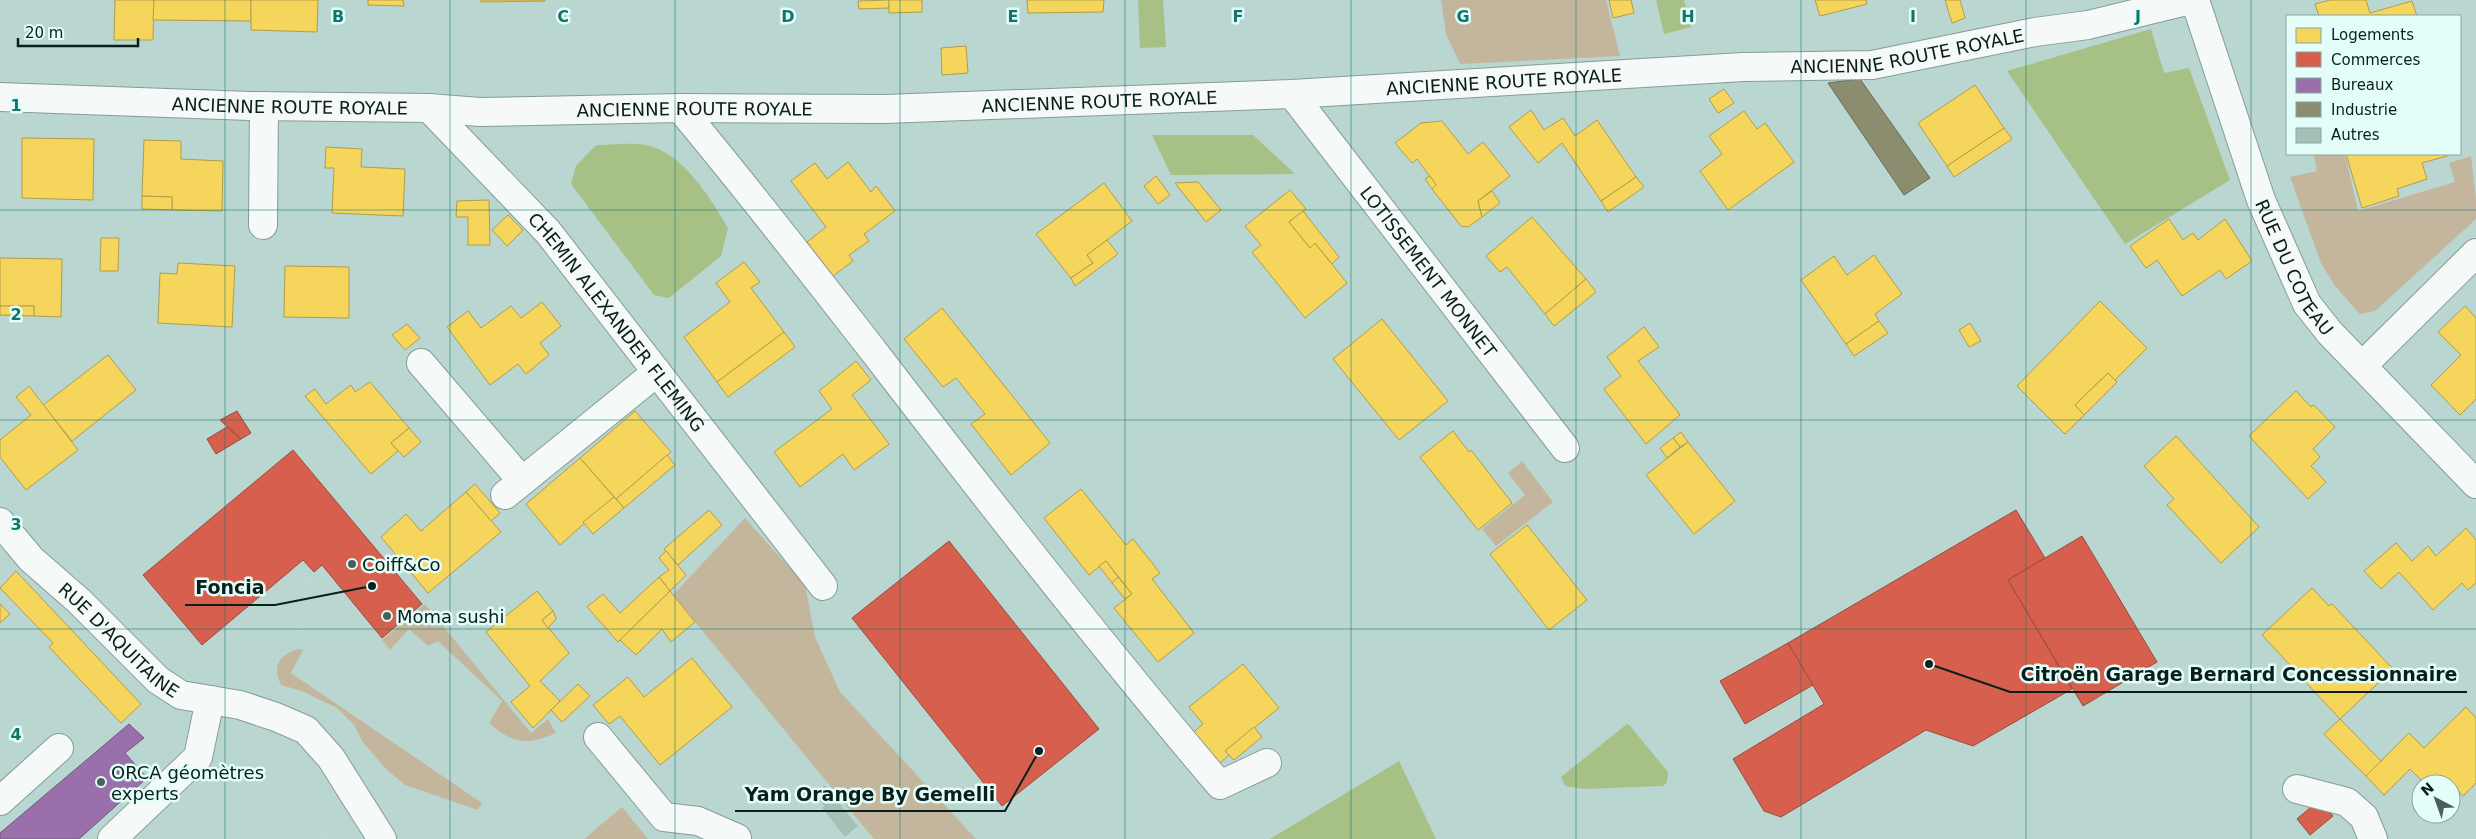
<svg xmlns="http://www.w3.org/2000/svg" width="2476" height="839" viewBox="0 0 2476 839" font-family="'DejaVu Sans',sans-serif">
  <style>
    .green { fill: #c4b69c }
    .water { fill: #a6c086 }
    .homes { fill: #f6d55c; stroke: #af9e49 }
    .shops { fill: #d6604d; stroke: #994c3e }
    .offices { fill: #9970ab; stroke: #6e5880 }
    .industry { fill: #8c8c6e; stroke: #656b55 }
    .building { fill: #a3c2b7; stroke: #a3b8b2 }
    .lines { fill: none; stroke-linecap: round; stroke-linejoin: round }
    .minor-casing { stroke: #869c99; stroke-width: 30 }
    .path { stroke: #ccd5d4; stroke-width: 3; stroke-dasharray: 1 4; stroke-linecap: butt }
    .minor { stroke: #f5f9f8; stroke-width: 28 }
    .grid { fill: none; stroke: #0f766e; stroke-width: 1; stroke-opacity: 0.55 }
    .poi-dot { fill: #485f5b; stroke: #e3fdf8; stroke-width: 2 }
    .labels { text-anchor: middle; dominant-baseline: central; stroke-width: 5; stroke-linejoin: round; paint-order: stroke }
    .street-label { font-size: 18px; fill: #0a1f1c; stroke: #e3fdf8 }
    .poi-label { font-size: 18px; fill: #0a1f1c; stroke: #e3fdf8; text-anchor: start }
    .grid-label { font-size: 16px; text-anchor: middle; font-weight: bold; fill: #0f766e; stroke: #e3fdf8; stroke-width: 5; stroke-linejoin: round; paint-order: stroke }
    .leader { fill: none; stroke: #0a1f1c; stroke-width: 2 }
    .callout-dot { fill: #0a1f1c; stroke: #e3fdf8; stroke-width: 2 }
    .callout-label { font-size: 19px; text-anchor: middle; font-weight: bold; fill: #0a1f1c; stroke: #e3fdf8; stroke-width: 5; stroke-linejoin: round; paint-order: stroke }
  </style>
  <rect width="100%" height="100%" fill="#bad6d1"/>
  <g class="green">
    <polygon points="1441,0 1606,0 1620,56 1460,64 1446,34"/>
    <polygon points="2327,154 2345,154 2358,211 2455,182 2449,163 2471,156 2476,198 2476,219 2375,311 2360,314 2335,286 2321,263 2290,177 2317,171 2314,156"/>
    <polygon points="1522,461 1553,502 1496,546 1482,529 1525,495 1508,473"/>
    <polygon points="745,518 805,585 815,637 840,692 976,839 874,839 673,595"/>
    <path d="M425,604L531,733L548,719L556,733C527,746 513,744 489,723L502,701L438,641L428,646L409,629L390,650L382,640Z"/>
    <path d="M298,649L303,650L291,673L482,803L478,810L405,785L387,770L362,741L355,726L337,708L302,691L281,685C272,666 278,656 298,649Z"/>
    <polygon points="622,807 648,839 584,839"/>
  </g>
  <g class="water">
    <polygon points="1138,0 1163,0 1166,47 1140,48"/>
    <polygon points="1656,0 1684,0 1691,27 1664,34"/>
    <polygon points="2151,29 2164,73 2189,68 2230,180 2125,244 2007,71"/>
    <polygon points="1152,135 1253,135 1295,174 1171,175"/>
    <path d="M596,145C612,145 631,142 646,145C683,152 710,198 728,228L721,256L669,298L654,295L571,184L576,166Z"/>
    <polygon points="1627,724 1631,727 1668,772 1667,782 1663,786 1584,789 1565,786 1561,777"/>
    <polygon points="1399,761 1436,839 1270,839"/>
  </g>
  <g class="homes">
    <polygon points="115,0 154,0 153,40 114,40"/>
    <polygon points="154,0 251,0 251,21 153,20"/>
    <polygon points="251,0 318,0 317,32 251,30"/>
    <polygon points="368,0 403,0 404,6 368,5"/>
    <polygon points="481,0 545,0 545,1 481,2"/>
    <polygon points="889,0 889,8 859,9 858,1"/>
    <polygon points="889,0 922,0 922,12 889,13"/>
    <polygon points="1027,0 1104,0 1103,12 1028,13"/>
    <polygon points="1609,0 1631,0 1634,13 1613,18"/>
    <polygon points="1815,0 1866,0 1867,4 1820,16"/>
    <polygon points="1945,0 1960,0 1965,18 1952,23"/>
    <polygon points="2330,0 2366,0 2370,13 2412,1 2417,16 2319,16 2315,4"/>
    <polygon points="966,46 968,73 942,75 941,48"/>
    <polygon points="1975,85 2004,128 1947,166 1918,123"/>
    <polygon points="1724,89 1734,103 1718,113 1709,99"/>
    <polygon points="1531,110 1544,130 1563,118 1575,136 1597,120 1636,177 1601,201 1562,143 1538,163 1509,127"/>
    <polygon points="1744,111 1757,129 1765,123 1794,162 1728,210 1700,171 1722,154 1709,136"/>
    <polygon points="1442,121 1468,154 1483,142 1510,176 1478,201 1482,217 1468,227 1461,226 1432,189 1436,185 1417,159 1412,163 1395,143 1421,123"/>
    <polygon points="2004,128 2012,139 1954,177 1947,166"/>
    <polygon points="22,138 94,139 93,200 22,198"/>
    <polygon points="144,140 181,141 181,159 223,161 222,211 172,210 172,197 142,196"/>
    <polygon points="326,147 362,149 361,167 405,169 403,216 332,213 334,168 325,168"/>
    <polygon points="2346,154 2446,154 2447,156 2422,163 2427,179 2397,189 2399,196 2362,208"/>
    <polygon points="848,162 871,192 876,186 895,211 864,234 869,241 849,255 853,261 833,276 807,242 826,227 791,181 815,163 827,179"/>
    <polygon points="1156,176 1170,195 1158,204 1144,186"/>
    <polygon points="1430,176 1436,185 1432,189 1425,179"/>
    <polygon points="1636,177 1644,187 1608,212 1601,201"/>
    <polygon points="1198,182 1221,210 1206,222 1175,183"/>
    <polygon points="1104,183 1132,221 1087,255 1093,263 1071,278 1036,234"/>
    <polygon points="1290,190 1306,209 1289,222 1310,248 1315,243 1347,283 1305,318 1252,252 1261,245 1245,226"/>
    <polygon points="1492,191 1500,203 1482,217 1478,201"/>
    <polygon points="142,196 172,197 172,210 142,209"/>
    <polygon points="489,200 490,245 468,245 468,217 456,217 457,201"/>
    <polygon points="1303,211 1339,257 1332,264 1315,243 1310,248 1289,222"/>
    <polygon points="508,215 523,230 507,246 492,230"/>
    <polygon points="1532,217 1586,279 1545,314 1507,267 1500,272 1486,256"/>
    <polygon points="2169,219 2183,240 2193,233 2198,240 2225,219 2252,261 2226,279 2220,270 2182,296 2157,260 2146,268 2130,246"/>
    <polygon points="101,238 119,238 118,271 100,271"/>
    <polygon points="1107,240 1118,254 1075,286 1071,278 1093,263 1087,255"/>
    <polygon points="1874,255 1902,294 1875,314 1879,321 1846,344 1801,280 1834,256 1847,275"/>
    <polygon points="0,258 62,259 61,317 34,316 34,306 0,306"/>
    <polygon points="744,262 760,282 751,288 784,332 717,382 684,337 730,302 716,283"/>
    <polygon points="178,263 235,266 232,327 158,323 160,273 177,274"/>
    <polygon points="285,266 349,267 349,318 284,317"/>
    <polygon points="1586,279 1596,292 1554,326 1545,314"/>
    <polygon points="2100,301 2147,348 2115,380 2108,373 2075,405 2084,415 2065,434 2017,386"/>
    <polygon points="542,302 561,326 540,343 549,355 526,374 518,364 490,385 447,327 468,311 481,328 511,306 521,318"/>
    <polygon points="0,306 34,306 34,316 0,315"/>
    <polygon points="2465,306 2476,318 2476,399 2460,415 2431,385 2461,355 2438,332"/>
    <polygon points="942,308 1050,443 1011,475 971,424 985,414 956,378 943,387 904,339"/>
    <polygon points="1382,319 1448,401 1399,440 1333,359"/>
    <polygon points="1879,321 1888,333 1854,356 1846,344"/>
    <polygon points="1970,323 1981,341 1969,347 1959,330"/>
    <polygon points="407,324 420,338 405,350 392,335"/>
    <polygon points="1644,327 1659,347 1638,361 1680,415 1646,444 1604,389 1621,376 1607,357"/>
    <polygon points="784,332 795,347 728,397 717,382"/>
    <polygon points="108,355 136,390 72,441 43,405"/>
    <polygon points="856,361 871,380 852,395 889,444 854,470 843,454 800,487 774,452 832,409 819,391"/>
    <polygon points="2108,373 2117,382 2084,415 2075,405"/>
    <polygon points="370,382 409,428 391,443 398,451 371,474 305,396 315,389 326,404 351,385 355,392"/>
    <polygon points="29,386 78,450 26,490 0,457 0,440 31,415 16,397"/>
    <polygon points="2296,391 2311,407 2314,405 2335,427 2313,449 2320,457 2311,466 2326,482 2308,499 2249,436"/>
    <polygon points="635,411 671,452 616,499 580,458"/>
    <polygon points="409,428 421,442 404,457 391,443"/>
    <polygon points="1453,431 1469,452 1471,450 1512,503 1478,530 1420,457"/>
    <polygon points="1681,432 1688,442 1680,447 1673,438"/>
    <polygon points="2176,436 2259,527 2221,563 2167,505 2174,499 2144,466"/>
    <polygon points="1673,438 1680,447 1667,458 1660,448"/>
    <polygon points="1688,442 1735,501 1694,534 1646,475"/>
    <polygon points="667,455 675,465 624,508 616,499"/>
    <polygon points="580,458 614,497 560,545 526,504"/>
    <polygon points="475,484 500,513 491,521 466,492"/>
    <polygon points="1081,489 1126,545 1133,539 1160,573 1152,579 1194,633 1158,662 1114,608 1132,594 1106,561 1089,575 1044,518"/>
    <polygon points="466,492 501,532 428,593 381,537 406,514 421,531"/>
    <polygon points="614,497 624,508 593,534 583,522"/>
    <polygon points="709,510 722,525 678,565 664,549"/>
    <polygon points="1527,525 1587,600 1549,630 1490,554"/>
    <polygon points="2466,528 2476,540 2476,583 2468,590 2462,583 2433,610 2399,572 2381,589 2364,571 2396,543 2412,561 2428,546 2436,556"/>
    <polygon points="666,551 686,575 670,591 659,577 669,570 659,558"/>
    <polygon points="1106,561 1118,577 1112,583 1099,566"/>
    <polygon points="16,571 141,704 121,723 49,647 53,643 0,588"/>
    <polygon points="659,577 670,591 618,642 587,607 603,594 620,613"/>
    <polygon points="1118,577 1132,594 1125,599 1112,583"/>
    <polygon points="2312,588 2329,606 2332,604 2393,669 2340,719 2262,635"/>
    <polygon points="537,591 553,611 542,620 569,653 540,681 560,701 533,728 511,702 530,686 486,632"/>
    <polygon points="670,591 695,622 671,642 662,629 636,655 620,640"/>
    <polygon points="0,604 10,614 0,623"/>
    <polygon points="553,611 556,619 548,628 542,620"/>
    <polygon points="692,658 732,707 660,765 620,716 609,724 593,705 628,677 644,697"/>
    <polygon points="1243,664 1279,708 1225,751 1229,755 1214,768 1189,736 1203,724 1189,707"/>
    <polygon points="578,684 590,696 562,722 551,710"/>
    <polygon points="2466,707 2476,718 2476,783 2463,796 2453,785 2451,787 2451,784 2425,784 2410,769 2384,795 2366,776 2409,733 2424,748"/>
    <polygon points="2340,719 2381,761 2366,776 2324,734"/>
    <polygon points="1254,727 1262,737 1234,760 1225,751"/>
  </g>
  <g class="shops">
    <polygon points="237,411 251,433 241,439 220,420"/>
    <polygon points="227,427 241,439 216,454 207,439"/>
    <polygon points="293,450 422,604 382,638 322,565 314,572 303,560 202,645 143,575"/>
    <polygon points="2016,510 2045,558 2008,580 2072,689 1973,746 1926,730 1781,817 1764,811 1733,759 1824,704 1788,643"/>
    <polygon points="2082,536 2157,662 2083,706 2008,580"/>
    <polygon points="949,541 1099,729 1002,806 852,618"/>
    <polygon points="1788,643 1813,685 1745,724 1720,681"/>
    <polygon points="2319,800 2333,816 2310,835 2297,819"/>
  </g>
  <polygon class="offices" points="129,724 144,738 125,753 147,778 79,839 0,839 0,833"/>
  <polygon class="industry" points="1860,79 1930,178 1904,195 1828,83"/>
  <g class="building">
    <polygon points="825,786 835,799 825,806 815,795"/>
    <polygon points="835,799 857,826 845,836 823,808"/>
  </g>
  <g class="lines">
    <g class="minor-casing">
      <g id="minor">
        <path id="s1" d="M2195,0L2261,200L2307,304L2330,333L2476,484"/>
        <path id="s2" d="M1292,94L1565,448"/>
        <path id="s3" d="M0,97L250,106L429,108L480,112L680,108L885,109L1292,94L1743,67L1872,65L2035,32L2088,25L2191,0"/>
        <path id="s4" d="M429,108L548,232L823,586"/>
        <path d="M680,108C747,188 811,271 875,353C987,499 1101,645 1220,785L1267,763"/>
        <polyline points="263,225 264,106"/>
        <polyline points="421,363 522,481"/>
        <polyline points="2362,366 2476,253"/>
        <polyline points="505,495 657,372"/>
        <path id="s5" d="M0,522L31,559L79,601L158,680L181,695L240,705L276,717L306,730L331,758L382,839"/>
        <polyline points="598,737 664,817 698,821 737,838"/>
        <polyline points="2297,789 2347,802 2364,817 2373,839"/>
        <polyline points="0,801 59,748"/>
        <polyline points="112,839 198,757 210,700"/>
      </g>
    </g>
    <g class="path">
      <polyline points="297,631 309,583"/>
      <polyline points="209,650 301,574 309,583 322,573 384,647 364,672"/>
      <polyline points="393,789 428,805 482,822 505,839"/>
      <polyline points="326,839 331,823"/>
    </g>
    <use href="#minor" class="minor"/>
  </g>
  <path class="grid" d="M225,0V839M450,0V839M675,0V839M900,0V839M1125,0V839M1351,0V839M1576,0V839M1801,0V839M2026,0V839M2251,0V839M0,210H2476M0,420H2476M0,629H2476"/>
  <g class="poi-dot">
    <circle cx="352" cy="564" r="5"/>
    <circle cx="387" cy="616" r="5"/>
    <circle cx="101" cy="782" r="5"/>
  </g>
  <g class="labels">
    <g class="street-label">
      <text stroke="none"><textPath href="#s3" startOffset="1910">ANCIENNE ROUTE ROYALE</textPath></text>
      <text stroke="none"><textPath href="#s3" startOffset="1505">ANCIENNE ROUTE ROYALE</textPath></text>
      <text stroke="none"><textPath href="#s3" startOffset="1100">ANCIENNE ROUTE ROYALE</textPath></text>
      <text stroke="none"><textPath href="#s3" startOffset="290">ANCIENNE ROUTE ROYALE</textPath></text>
      <text stroke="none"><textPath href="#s3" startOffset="695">ANCIENNE ROUTE ROYALE</textPath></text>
      <text stroke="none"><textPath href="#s1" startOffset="286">RUE DU COTEAU</textPath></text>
      <text stroke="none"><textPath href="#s2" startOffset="224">LOTISSEMENT MONNET</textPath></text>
      <text stroke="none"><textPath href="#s4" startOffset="285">CHEMIN ALEXANDER FLEMING</textPath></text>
      <text stroke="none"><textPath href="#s5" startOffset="168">RUE D'AQUITAINE</textPath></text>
    </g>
    <g class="poi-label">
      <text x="362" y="564">Coiff&amp;Co</text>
      <text x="397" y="616">Moma sushi</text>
      <text x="111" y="772">ORCA géomètres<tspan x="111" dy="21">experts</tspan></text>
    </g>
  </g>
  <g class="grid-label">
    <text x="338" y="22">B</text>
    <text x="563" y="22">C</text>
    <text x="788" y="22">D</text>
    <text x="1013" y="22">E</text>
    <text x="1238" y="22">F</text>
    <text x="1463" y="22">G</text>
    <text x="1688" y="22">H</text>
    <text x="1913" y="22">I</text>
    <text x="2138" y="22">J</text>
    <text x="16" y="111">1</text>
    <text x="16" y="320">2</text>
    <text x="16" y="530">3</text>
    <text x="16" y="740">4</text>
  </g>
  <path class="leader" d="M372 586L275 605H185M1929 664L2010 692H2467M1039 751L1005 811H735"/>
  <g class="callout-dot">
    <circle cx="372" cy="586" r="5"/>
    <circle cx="1929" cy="664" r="5"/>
    <circle cx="1039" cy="751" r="5"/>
  </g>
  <g class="callout-label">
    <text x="230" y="594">Foncia</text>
    <text x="2239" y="681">Citroën Garage Bernard Concessionnaire</text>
    <text x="870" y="801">Yam Orange By Gemelli</text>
  </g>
  <rect x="2286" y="15" width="175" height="140" fill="#e3fdf8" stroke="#8ca4a0"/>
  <rect x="2296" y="28" width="25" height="15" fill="#f6d55c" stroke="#8ca4a0"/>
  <text x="2331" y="40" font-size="15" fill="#0a1f1c">Logements</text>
  <rect x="2296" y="52" width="25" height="15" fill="#d6604d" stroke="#8ca4a0"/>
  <text x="2331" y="65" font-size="15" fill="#0a1f1c">Commerces</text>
  <rect x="2296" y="78" width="25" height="15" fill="#9970ab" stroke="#8ca4a0"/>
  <text x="2331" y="90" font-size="15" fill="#0a1f1c">Bureaux</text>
  <rect x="2296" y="102" width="25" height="15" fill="#8c8c6e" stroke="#8ca4a0"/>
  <text x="2331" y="115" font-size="15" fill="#0a1f1c">Industrie</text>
  <rect x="2296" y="128" width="25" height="15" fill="#a3c2b7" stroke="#8ca4a0"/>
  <text x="2331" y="140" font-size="15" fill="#0a1f1c">Autres</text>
  <g transform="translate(2436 799) rotate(319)"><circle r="24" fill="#e3fdf8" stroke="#8ca4a0"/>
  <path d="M0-4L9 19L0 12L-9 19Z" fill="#485f5b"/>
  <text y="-8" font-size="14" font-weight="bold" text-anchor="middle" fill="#0a1f1c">N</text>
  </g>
  <path d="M18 38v8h120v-8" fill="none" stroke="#0a1f1c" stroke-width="2.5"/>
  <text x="25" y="38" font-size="15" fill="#0a1f1c" stroke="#e3fdf8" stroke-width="4" paint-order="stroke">20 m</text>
</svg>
